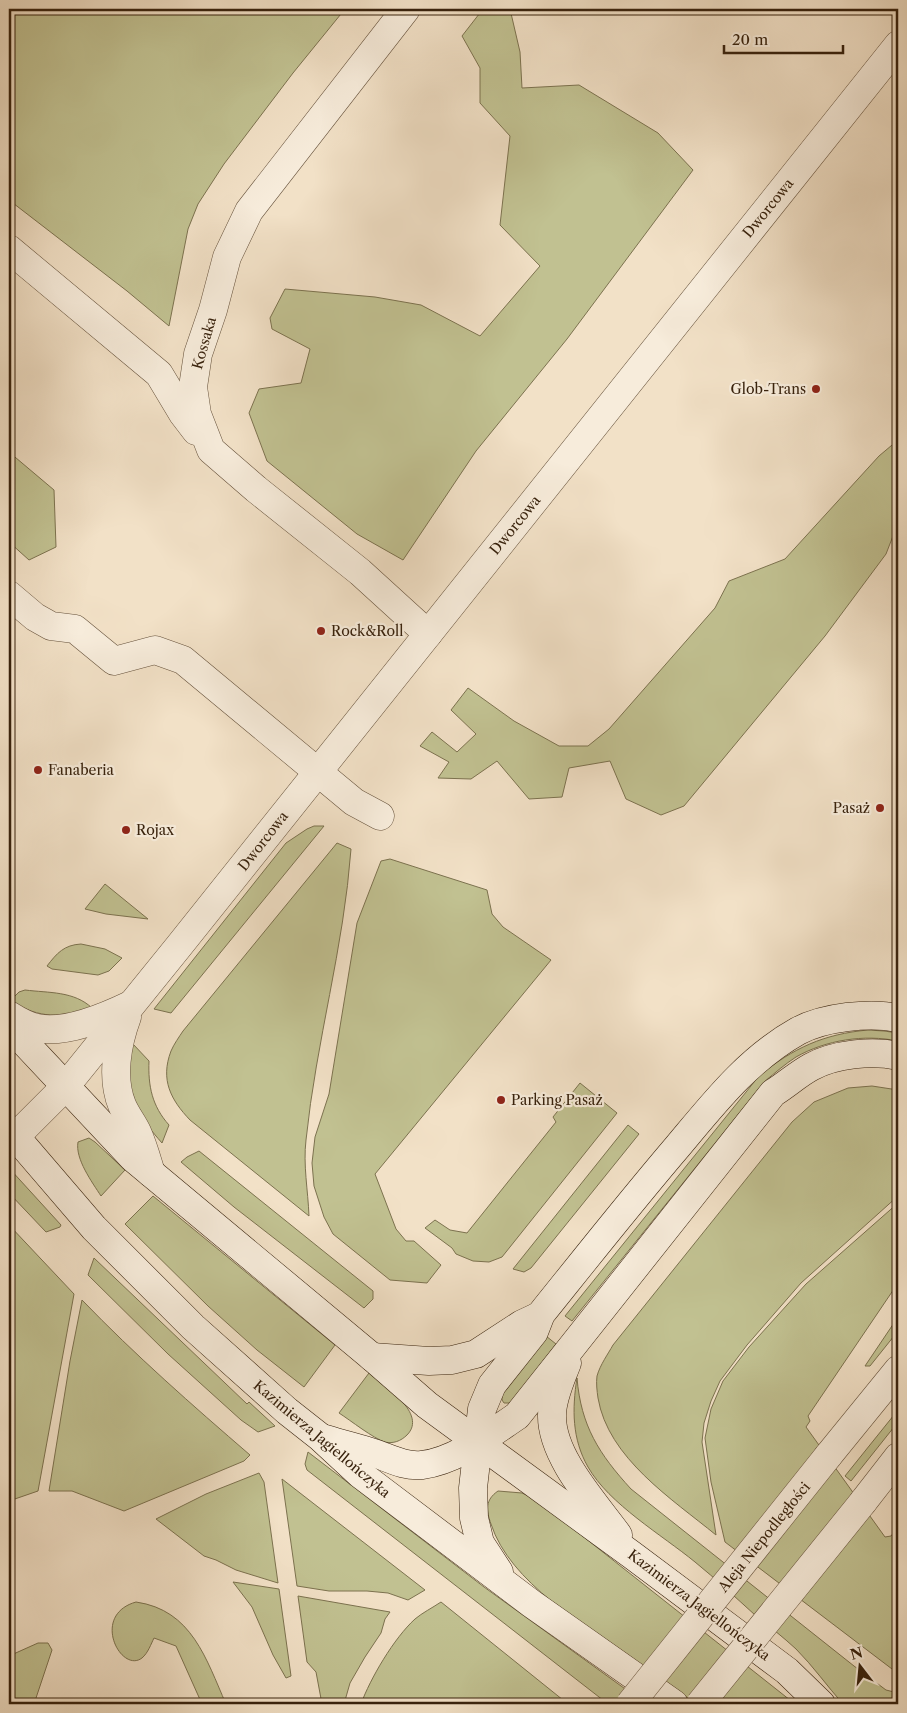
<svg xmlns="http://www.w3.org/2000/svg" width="907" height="1713" viewBox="0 0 907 1713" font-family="'Libre Caslon Text',serif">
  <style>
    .green { fill: #c1c191; stroke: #7c724f }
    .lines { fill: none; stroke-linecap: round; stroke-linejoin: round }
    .minor-casing { stroke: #66523c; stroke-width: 29 }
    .tertiary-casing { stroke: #66523c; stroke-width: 29 }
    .secondary-casing { stroke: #38220d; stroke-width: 29 }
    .minor { stroke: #f7ecdb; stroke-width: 28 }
    .tertiary { stroke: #f7ecdb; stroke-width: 28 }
    .secondary { stroke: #f7ecdb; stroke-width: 28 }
    .tertiary-bridge-casing { stroke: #66523c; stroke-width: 29; stroke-linecap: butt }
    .tertiary-bridge { stroke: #f7ecdb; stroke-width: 28 }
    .poi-dot { fill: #8f2418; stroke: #f7ecdb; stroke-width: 2 }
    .labels { text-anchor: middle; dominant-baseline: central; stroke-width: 4.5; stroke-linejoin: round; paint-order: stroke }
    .street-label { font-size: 14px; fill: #38220d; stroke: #f7ecdb }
    .poi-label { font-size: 14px; fill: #38220d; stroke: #f7ecdb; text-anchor: start }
  </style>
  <rect width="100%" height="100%" fill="#f2e1c7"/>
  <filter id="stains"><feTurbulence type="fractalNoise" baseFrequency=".004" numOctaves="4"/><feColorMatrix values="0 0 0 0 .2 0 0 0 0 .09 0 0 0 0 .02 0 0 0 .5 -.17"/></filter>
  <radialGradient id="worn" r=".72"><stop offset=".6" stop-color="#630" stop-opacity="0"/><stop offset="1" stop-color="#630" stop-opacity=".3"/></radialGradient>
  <g class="green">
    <polygon points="9,9 345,9 293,73 224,164 198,204 188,229 169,326 127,291 9,200"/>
    <polygon points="483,9 510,9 520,52 522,88 579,85 658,133 693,170 567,339 476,451 403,560 357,534 267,461 249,413 259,389 301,383 310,349 272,329 270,318 285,289 375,297 421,305 480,336 540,266 500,225 510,136 480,103 480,68 462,36"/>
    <polygon points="898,440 898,523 886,554 825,636 684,806 661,815 626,799 610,761 569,768 562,797 529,799 497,761 471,779 438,778 449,762 420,746 432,732 457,752 476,734 451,710 468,688 514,721 559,746 588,746 609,729 715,608 729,581 785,559 879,456"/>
    <polygon points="9,452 54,490 56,547 29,560 9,542"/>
    <polygon points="314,826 324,826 171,1013 154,1009 286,843 307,829"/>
    <path d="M337,843L351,849C344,947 316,1042 306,1140C303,1165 308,1190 309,1216L190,1120C171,1100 160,1080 171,1051C174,1044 179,1037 183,1031Z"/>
    <polygon points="390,859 487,890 492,914 503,927 551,960 375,1174 396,1229 406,1241 414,1241 441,1265 427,1283 390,1280 333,1234 324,1217 314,1186 312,1163 315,1137 329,1094 357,923 381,861"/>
    <polygon points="105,884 148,919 106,914 85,909"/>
    <path d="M81,944L105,949L122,958L109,971L98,975L52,969L47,966C57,953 64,945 81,944Z"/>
    <path d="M25,990C49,993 74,991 92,1008C60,1018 41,1019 10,1001L19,992Z"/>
    <path d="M868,1030L884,1031L898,1033V1041C864,1034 826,1040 796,1057C785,1064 775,1073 765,1081L572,1321L565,1316L759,1076C793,1048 824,1034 868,1030Z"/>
    <path d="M133,1044L149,1061C148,1086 152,1106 169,1125L162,1143C141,1119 128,1101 128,1067C128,1060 131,1051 133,1044Z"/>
    <polygon points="580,1083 617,1113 502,1257 489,1262 473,1261 456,1254 452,1248 425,1228 435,1220 450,1230 467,1233 556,1122 553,1117"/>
    <path d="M872,1086L898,1090V1196L801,1283L747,1345L720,1381L711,1401L704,1423L702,1442L716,1535C672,1499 608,1458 598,1398C597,1391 596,1383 597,1376C600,1365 608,1354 613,1345L792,1122L814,1102L848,1088Z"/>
    <polygon points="628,1125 639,1134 531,1268 524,1272 513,1269"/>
    <path d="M89,1138L95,1142L125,1170L101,1196C92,1182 75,1159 78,1142Z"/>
    <polygon points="199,1151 373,1291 373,1299 364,1308 234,1207 181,1162 187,1157"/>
    <polygon points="9,1168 61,1225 60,1227 46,1232 9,1193"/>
    <polygon points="153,1196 335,1345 304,1387 257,1350 208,1306 125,1224"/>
    <polygon points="898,1203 898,1283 808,1416 810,1421 806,1427 885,1537 891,1536 898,1527 898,1670 892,1669 725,1542 711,1482 705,1438 711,1409 723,1381 749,1347 806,1284"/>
    <polygon points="9,1225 74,1294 38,1491 9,1501"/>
    <polygon points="94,1258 247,1404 249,1402 275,1426 258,1432 241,1420 168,1354 88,1275"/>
    <path d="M82,1300C135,1355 192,1405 250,1455L244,1461L124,1511L72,1491H49L70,1361Z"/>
    <polygon points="898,1317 898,1331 870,1366 865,1366"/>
    <polygon points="546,1336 556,1344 514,1399 509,1403 504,1403 502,1400 502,1395"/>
    <path d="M369,1373C384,1385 428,1414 407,1435C401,1441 393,1444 385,1442C374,1439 350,1420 339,1413Z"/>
    <path d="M577,1378C581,1426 599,1454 631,1489L854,1666L886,1690L898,1693V1704H843C827,1686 813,1666 796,1649C783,1637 769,1626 755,1615C735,1597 716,1579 695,1562C662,1535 609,1504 588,1467C572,1439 572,1409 577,1378Z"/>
    <polygon points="898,1410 898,1422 851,1481 845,1476"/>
    <polygon points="308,1452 484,1587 646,1704 608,1704 307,1470 305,1464"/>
    <polygon points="259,1473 264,1482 278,1583 236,1570 216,1560 204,1556 156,1519 206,1494"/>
    <polygon points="282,1479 425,1590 408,1600 388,1593 367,1591 329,1591 297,1586"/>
    <path d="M498,1491L522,1493L537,1500L795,1704C780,1704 704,1707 697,1703C677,1693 653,1673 634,1660C585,1625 510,1583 491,1524C486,1510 485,1500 498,1491Z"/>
    <polygon points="233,1582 279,1589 291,1676 286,1678 273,1655 252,1607"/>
    <polygon points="298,1596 390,1612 385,1619 381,1633 365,1657 350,1683 344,1704 322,1704 316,1672 307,1662"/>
    <path d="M136,1602C192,1610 206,1659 226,1704H202L176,1646L154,1638C151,1644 148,1653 142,1658C121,1674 90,1615 136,1602Z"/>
    <path d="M441,1602L568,1704H361C370,1679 394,1638 415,1619C422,1613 432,1608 441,1602Z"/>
    <polygon points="38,1643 48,1643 52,1650 34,1704 9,1704 9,1656"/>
  </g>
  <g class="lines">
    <g class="minor-casing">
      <g id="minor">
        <polyline points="406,9 249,211 227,257 213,310 198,354 193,387 197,414 211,450 256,489 360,572 428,634"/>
        <polyline points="9,249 159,374 183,414 196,431"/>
        <polyline points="9,595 35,617 51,626 75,629 114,661 155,650 183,660 354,802 380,816"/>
        <path d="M9,1015C17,1020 27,1026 37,1028C66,1034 105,1017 130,1005"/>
        <path d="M127,1017C117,1044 111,1078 122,1105C126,1115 133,1123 137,1132C143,1145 147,1160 151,1173"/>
        <polyline points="15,1137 65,1087 179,946 898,45"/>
      </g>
    </g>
    <g class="tertiary-casing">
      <g id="tertiary">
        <polyline points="828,1456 898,1370"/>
        <polyline points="863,1502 898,1457"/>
      </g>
    </g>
    <g class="secondary-casing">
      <g id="secondary">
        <polyline points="9,1026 133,1158 372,1357 427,1405 632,1555 787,1671 821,1704"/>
        <polyline points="9,1129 94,1228 193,1327 287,1411 320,1437 360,1474 532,1604 674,1704"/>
        <polyline points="372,1357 429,1361 452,1360 476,1354 522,1324 539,1316"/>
        <path d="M567,1363C561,1379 552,1398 552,1415C551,1456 594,1502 618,1535"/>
        <path d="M326,1439C342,1444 358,1448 374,1453C389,1458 405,1467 422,1465C456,1461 490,1434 517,1416L773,1093C786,1085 798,1074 811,1067C834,1054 873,1050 898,1056"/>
        <path d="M499,1572L480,1543L474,1518L473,1488L482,1409L492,1385L534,1332L541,1314C586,1258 631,1201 678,1146C714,1103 748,1059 798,1031C824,1017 870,1012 898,1018"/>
      </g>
    </g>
    <use href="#minor" class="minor"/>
    <use href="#tertiary" class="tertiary"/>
    <use href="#secondary" class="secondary"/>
    <g class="tertiary-bridge-casing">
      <g id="tertiary-bridge">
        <polyline points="630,1704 828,1456"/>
        <polyline points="700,1704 863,1502"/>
      </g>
    </g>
    <use href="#tertiary-bridge" class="tertiary-bridge"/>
  </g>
  <g class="poi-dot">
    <circle cx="816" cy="389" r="5"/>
    <circle cx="321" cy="631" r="5"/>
    <circle cx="38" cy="770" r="5"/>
    <circle cx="880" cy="808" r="5"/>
    <circle cx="126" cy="830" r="5"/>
    <circle cx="501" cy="1100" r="5"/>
  </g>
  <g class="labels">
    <g class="street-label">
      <text transform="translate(768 208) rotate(-51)">Dworcowa</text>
      <text transform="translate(204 343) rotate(-74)">Kossaka</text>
      <text transform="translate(515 525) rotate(-51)">Dworcowa</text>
      <text transform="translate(263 841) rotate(-52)">Dworcowa</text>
      <text transform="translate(322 1439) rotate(40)">Kazimierza Jagiellończyka</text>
      <text transform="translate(764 1537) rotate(-51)">Aleja Niepodległości</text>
      <text transform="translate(699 1605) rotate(37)">Kazimierza Jagiellończyka</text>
    </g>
    <g class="poi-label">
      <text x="806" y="389" text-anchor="end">Glob-Trans</text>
      <text x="331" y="631">Rock&amp;Roll</text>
      <text x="48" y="770">Fanaberia</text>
      <text x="870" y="808" text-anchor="end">Pasaż</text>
      <text x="136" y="830">Rojax</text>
      <text x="511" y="1100">Parking Pasaż</text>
    </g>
  </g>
  <rect width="907" height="1713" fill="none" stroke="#f2e1c7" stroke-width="30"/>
  <rect x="10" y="10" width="887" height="1693" fill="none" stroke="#38220d" stroke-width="2.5"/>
  <rect x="15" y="15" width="877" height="1683" fill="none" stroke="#38220d"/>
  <g transform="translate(860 1666) rotate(344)" stroke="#f7ecdb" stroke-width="4" paint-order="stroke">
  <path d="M0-4L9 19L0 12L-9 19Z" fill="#38220d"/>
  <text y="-8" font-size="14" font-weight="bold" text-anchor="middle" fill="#38220d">N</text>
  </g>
  <path d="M724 45v8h119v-8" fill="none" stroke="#38220d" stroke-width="2.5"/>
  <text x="732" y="45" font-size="15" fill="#38220d" stroke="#f7ecdb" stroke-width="4" paint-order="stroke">20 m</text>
  <rect width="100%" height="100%" filter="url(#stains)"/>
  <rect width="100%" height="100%" fill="url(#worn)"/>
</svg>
